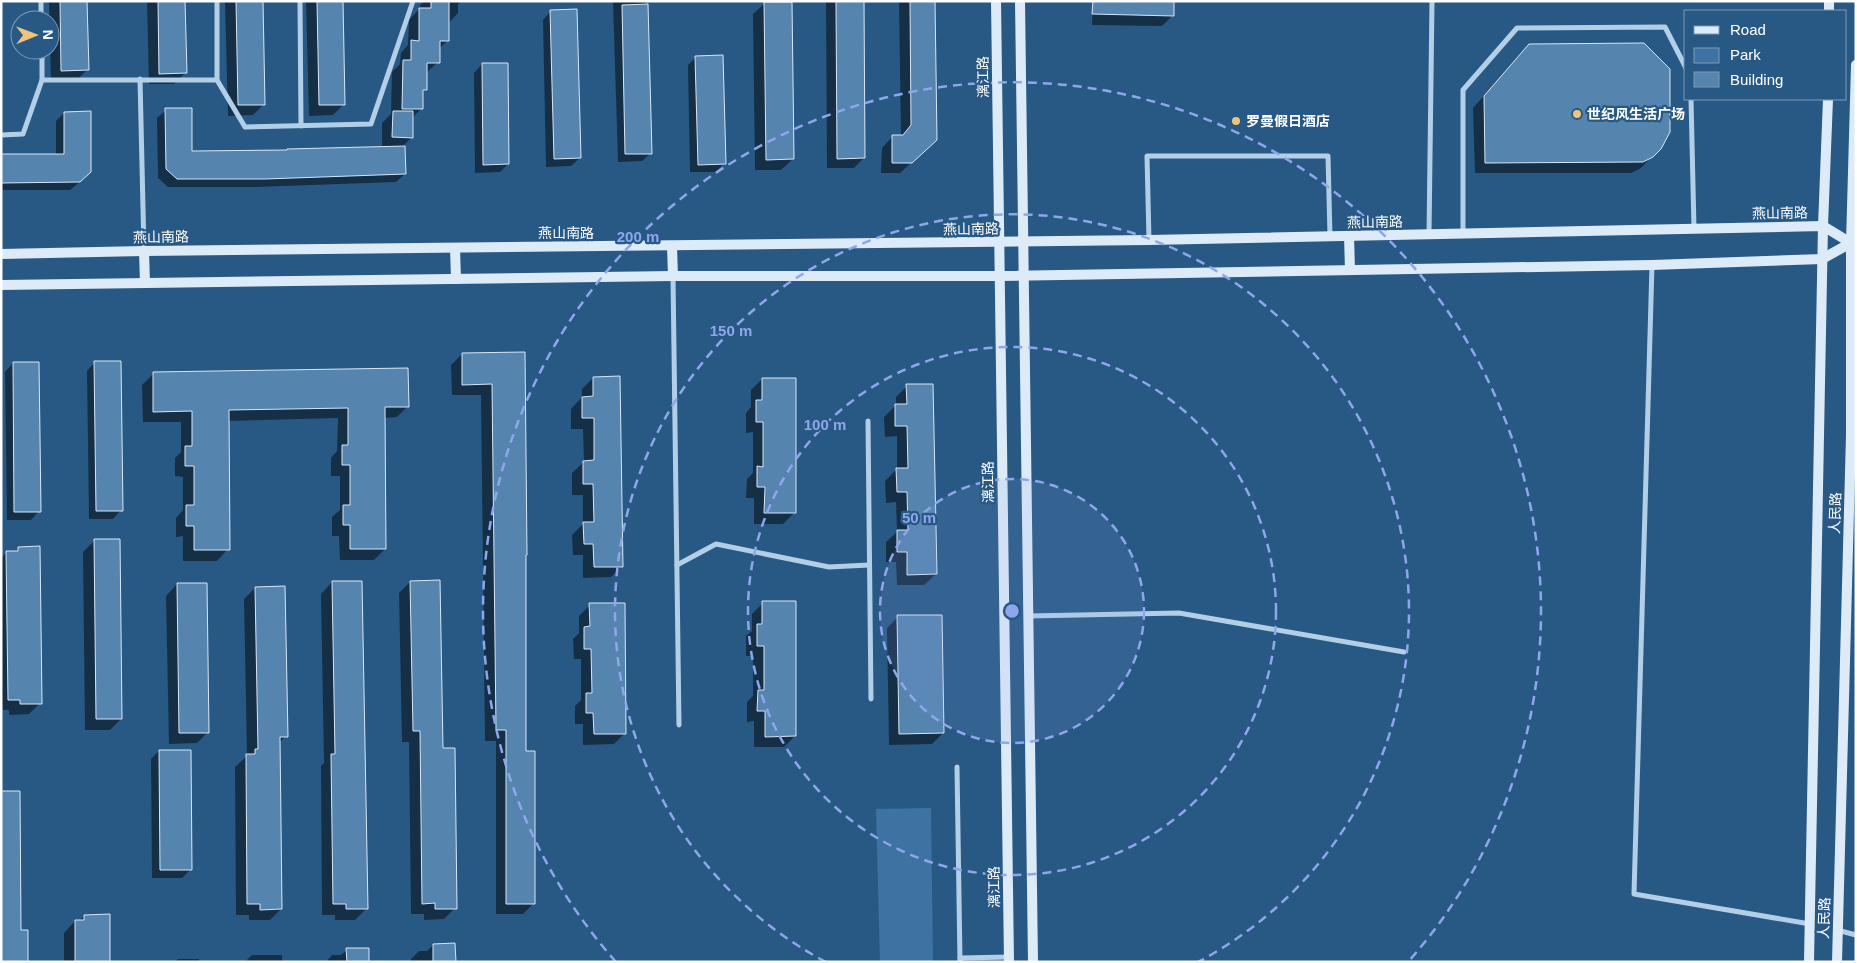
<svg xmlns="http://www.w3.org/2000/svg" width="1857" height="963" viewBox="0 0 1857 963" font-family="Helvetica,'Noto Sans SC',sans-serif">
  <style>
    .green { fill: #3d72a2 }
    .shadow { fill: #0007 }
    .building { fill: #5584af; stroke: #d7e7f6 }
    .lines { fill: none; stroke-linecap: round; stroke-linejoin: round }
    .street { stroke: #b3cfe7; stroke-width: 5 }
    .secondary { stroke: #ddeaf7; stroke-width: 10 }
    .ring { fill: none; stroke: #8ea6ec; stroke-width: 2.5; stroke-dasharray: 9 6 }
    .poi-dot { fill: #efc47a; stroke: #285985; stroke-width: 2 }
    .labels { text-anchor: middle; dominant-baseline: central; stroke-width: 4.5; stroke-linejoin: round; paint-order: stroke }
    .street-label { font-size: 14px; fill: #fff; stroke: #285985 }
    .poi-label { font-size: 14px; font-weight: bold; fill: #fff; stroke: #285985; text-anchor: start }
    .centre { fill: #8ea6ec; stroke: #285985; stroke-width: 2.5 }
    .ring-label { font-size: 15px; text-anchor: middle; font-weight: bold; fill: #8ea6ec; stroke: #285985; stroke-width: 4.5; stroke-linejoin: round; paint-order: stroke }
  </style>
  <rect width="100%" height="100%" fill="#285985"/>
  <polygon class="green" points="931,808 933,962 880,962 876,809"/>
  <g class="shadow">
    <polygon points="49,1 86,1 87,70 76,81 51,81"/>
    <polygon points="147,1 184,1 185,73 174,84 149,84"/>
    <polygon points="225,1 262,1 264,104 253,115 228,116"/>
    <polygon points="306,1 341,1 344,104 333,115 309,116"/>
    <polygon points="425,1 461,1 458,4 458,13 448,24 448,40 438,50 438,62 426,73 425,90 422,94 421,109 412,118 412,137 402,147 405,174 396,182 256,187 168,187 158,178 157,118 166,110 191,152 286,152 382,148 382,123 391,114 392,72 400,64 401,53 408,45 409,20 420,8 420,5"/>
    <polygon points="613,1 645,1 651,153 642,161 618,162"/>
    <polygon points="826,1 862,1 864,158 854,168 827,168"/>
    <polygon points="899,1 934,1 924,151 900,173 881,173 882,148 893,136 901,137"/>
    <polygon points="1093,1 1173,15 1162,26 1092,25"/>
    <polygon points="765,3 793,159 781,170 755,170 753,14"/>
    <polygon points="551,11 580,158 571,166 546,167 543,20"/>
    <polygon points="1529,45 1660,148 1641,168 1631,173 1475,173 1473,108"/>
    <polygon points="696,57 724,163 716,172 690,172 688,65"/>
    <polygon points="482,64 508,164 500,172 475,173 474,73"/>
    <polygon points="1,74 2,111 1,112"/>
    <polygon points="64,113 81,181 70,190 1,190 1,156 56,156 56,121"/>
    <polygon points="524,353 525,752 534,903 523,914 496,914 496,741 485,741 481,395 452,395 451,365 462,354"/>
    <polygon points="95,362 121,510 113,519 89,519 87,371"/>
    <polygon points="13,363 39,511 31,520 7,520 5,372"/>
    <polygon points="153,374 408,406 397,417 384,418 385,549 374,560 340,560 339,536 332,536 332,517 340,510 340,476 331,476 331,458 337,451 338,418 228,421 228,549 217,561 183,561 183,536 176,537 176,518 183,510 183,477 175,476 175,458 181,452 181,422 143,422 142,385"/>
    <polygon points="593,378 622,566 611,577 583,578 583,555 573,555 572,535 583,524 583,495 572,495 572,473 584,462 583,429 571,429 571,409 582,397 582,389"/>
    <polygon points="762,379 795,512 783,524 754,524 754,498 746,498 747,479 753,473 753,432 746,433 746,413 751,407 751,390"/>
    <polygon points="907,386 936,574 924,585 897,585 896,562 886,562 886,542 897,532 896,502 886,503 885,481 897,469 897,436 885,437 884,417 896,405 896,397"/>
    <polygon points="94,541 121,719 110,730 85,730 83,552"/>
    <polygon points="19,548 40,703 29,714 9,715 9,710 1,710 1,558 6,553 14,553"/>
    <polygon points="332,582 366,909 355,920 335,920 335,915 322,915 321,766 324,763 321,594"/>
    <polygon points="410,582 442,749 455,908 444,919 424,920 424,914 411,914 409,742 402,742 399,593"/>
    <polygon points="177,584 208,732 197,743 169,744 166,596"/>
    <polygon points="255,588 286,736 279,743 281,909 270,920 249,920 249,915 236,915 235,767 247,756 244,599"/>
    <polygon points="763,603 795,736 784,747 754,747 754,721 747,722 747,702 753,696 753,656 746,656 746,636 752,631 752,614"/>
    <polygon points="590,605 625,733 614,744 583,745 583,724 575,724 575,706 581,700 581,659 574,659 573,639 579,633 579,616"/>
    <polygon points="898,617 943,733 932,744 889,745 887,628"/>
    <polygon points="159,751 190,870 182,878 152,878 151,759"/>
    <polygon points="84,916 109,962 64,962 64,933 75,921 79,921"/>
    <polygon points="433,945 454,962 411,962 411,959 419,951 427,951"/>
    <polygon points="347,950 368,962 326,962 332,955 341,955"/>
    <polygon points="252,955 282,955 282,962 245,962"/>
    <polygon points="178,959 199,959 199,962 175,962"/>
  </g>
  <g class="building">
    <polygon points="60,1 87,1 89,70 61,71"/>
    <polygon points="158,1 185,1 187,73 159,74"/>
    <polygon points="236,1 263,1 265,105 238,105"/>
    <polygon points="317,1 343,1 345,105 319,105"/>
    <polygon points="431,1 449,1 449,41 440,41 440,63 427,63 427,90 423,90 423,109 402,109 403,60 411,60 411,40 419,41 419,8 431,8"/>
    <polygon points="836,1 864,1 865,158 837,159"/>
    <polygon points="910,1 935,1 937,140 912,163 892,163 892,135 903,135 911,125"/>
    <polygon points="1093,1 1174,1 1174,16 1092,14"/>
    <polygon points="764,2 792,2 794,159 766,160"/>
    <polygon points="648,4 652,154 625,154 622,5"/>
    <polygon points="577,9 581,158 554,159 550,10"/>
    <polygon points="1644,43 1670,69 1670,132 1661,149 1653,157 1643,162 1485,163 1484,96 1529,44"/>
    <polygon points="723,55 726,164 698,165 695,56"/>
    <polygon points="482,63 508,63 509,164 483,165"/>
    <polygon points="165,108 192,108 192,151 287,150 287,149 405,146 406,174 265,179 177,179 166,169"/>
    <polygon points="91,111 91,172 80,182 1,183 1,154 64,154 64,112"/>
    <polygon points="393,111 413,111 413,138 392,137"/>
    <polygon points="525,352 527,555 526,555 526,751 535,751 535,904 506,904 506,730 496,730 492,384 462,385 462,353"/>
    <polygon points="94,361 121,361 123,511 96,511"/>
    <polygon points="13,362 39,362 41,512 14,512"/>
    <polygon points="408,368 409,407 385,407 386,549 350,549 350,525 343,525 343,505 350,505 350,465 342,465 342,445 348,445 348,408 229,410 230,550 194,550 194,526 186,526 186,505 194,505 194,466 185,466 185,446 192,446 192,411 153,412 153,372"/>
    <polygon points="620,376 623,567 594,567 593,544 584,544 583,522 594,522 593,484 583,484 583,461 594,460 594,418 582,418 582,397 593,396 593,377"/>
    <polygon points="762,378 796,378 796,513 764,513 765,487 757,487 757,466 763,467 763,422 756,422 756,400 762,400"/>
    <polygon points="906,384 933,384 937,574 907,575 907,552 897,552 897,530 908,530 907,492 897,492 896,468 908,468 907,426 895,426 895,404 907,404"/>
    <polygon points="94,539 120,539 122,719 96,719"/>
    <polygon points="40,546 42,704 20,704 20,700 8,700 6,551 18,551 18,547"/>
    <polygon points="440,580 443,748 455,748 457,909 435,909 435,903 422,904 420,731 413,731 410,581"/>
    <polygon points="332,581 362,581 368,909 346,909 346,904 333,904 331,754 335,754"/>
    <polygon points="177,583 207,583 209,733 179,733"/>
    <polygon points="285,586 288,737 280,737 282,909 260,910 260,904 247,904 246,754 255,754 255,749 258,749 255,587"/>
    <polygon points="762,601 796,601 796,736 765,737 765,711 757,711 758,690 764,690 764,646 757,646 757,624 762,624"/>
    <polygon points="589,603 625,603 626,734 594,734 593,713 586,713 586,693 592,693 591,649 584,649 584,627 590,626"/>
    <polygon points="897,615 942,615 944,733 899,734"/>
    <polygon points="159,750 191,750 192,870 160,870"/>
    <polygon points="1,791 20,791 21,930 28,930 28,962 1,962"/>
    <polygon points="110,914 110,962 75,962 75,920 84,920 84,915"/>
    <polygon points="455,943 456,962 433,962 433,944"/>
    <polygon points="346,948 369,948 369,962 347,962"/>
  </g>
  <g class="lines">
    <g class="street">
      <polyline points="41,1 41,20"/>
      <polyline points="217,1 217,80"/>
      <polyline points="300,1 301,126"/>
      <polyline points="42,50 42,80"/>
      <polyline points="140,79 144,251"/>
      <polyline points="1691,99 1694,229"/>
      <polyline points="1,135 23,134 42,80 217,80 245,127 371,124 413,1"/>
      <polyline points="1463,233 1463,90 1517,28 1665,27 1686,68"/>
      <polyline points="1429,234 1432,1"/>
      <polyline points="1149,240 1147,156 1328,156 1330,236"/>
      <polyline points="1652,265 1634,894 1810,924"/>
      <polyline points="673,276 679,725"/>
      <polyline points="868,421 871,699"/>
      <polyline points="677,565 716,544 829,567 869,565"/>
      <polyline points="1028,616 1179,613 1404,652"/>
      <polyline points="957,767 960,962"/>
      <polyline points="1837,930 1856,935"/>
      <polyline points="960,958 1009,957"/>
    </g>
    <g class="secondary">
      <polyline points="996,1 1009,962"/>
      <polyline points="1020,1 1033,962"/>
      <polyline points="1829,11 1829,1"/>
      <polyline points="1349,236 1350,270"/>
      <polyline points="672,246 673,276"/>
      <polyline points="455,248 456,279"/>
      <polyline points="144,251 145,283"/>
      <polyline points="1,254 144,251 1149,240 1823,226 1851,243"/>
      <polyline points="1,285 673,276 998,276 1652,265 1822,259 1851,243"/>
      <polyline points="1809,962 1823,226 1828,99"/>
      <polyline points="1837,962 1851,435 1851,243 1856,65"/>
    </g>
  </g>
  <circle cx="1012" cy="611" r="132" fill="#8ea6ec" fill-opacity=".12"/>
  <g class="ring">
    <circle cx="1012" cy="611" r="132"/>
    <circle cx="1012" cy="611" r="264"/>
    <path d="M826 962A397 397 0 1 1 1198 962"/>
    <path d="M616 962A529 529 0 1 1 1408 962"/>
  </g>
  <g class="poi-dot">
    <circle cx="1577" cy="114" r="5"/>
    <circle cx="1236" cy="121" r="5"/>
  </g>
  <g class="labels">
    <g class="street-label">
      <text transform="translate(983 77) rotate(-91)">漓江路</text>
      <text transform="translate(1780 213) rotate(-1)">燕山南路</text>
      <text transform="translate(1375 222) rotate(-1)">燕山南路</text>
      <text transform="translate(971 229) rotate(-1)">燕山南路</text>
      <text x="566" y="233">燕山南路</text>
      <text transform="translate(161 237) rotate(-1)">燕山南路</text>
      <text transform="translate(988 482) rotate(-91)">漓江路</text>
      <text transform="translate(1835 513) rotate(-88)">人民路</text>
      <text transform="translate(994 887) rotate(-91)">漓江路</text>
      <text transform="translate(1824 918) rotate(-88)">人民路</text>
    </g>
    <g class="poi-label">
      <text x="1587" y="114">世纪风生活广场</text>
      <text x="1246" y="121">罗曼假日酒店</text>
    </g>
  </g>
  <circle cx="1012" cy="611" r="8" class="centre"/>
  <g class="ring-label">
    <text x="638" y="242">200 m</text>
    <text x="731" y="336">150 m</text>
    <text x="825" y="430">100 m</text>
    <text x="919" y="523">50 m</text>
  </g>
  <rect width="1857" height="963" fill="none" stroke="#ffffff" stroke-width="5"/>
  <rect x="1684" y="10" width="162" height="90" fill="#285985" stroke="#7e9bb6"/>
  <rect x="1694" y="26" width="25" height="8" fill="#ddeaf7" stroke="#7e9bb6"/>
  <text x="1730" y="35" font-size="15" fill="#ffffff">Road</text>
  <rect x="1694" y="48" width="25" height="15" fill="#3d72a2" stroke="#7e9bb6"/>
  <text x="1730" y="60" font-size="15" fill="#ffffff">Park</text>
  <rect x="1694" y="72" width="25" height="15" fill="#5584af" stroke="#7e9bb6"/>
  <text x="1730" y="85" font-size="15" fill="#ffffff">Building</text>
  <g transform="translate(35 35) rotate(89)"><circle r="24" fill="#285985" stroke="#7e9bb6"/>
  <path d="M0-4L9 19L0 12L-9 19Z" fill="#efc47a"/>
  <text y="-8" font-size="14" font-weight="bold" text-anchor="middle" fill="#ffffff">N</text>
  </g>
</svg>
